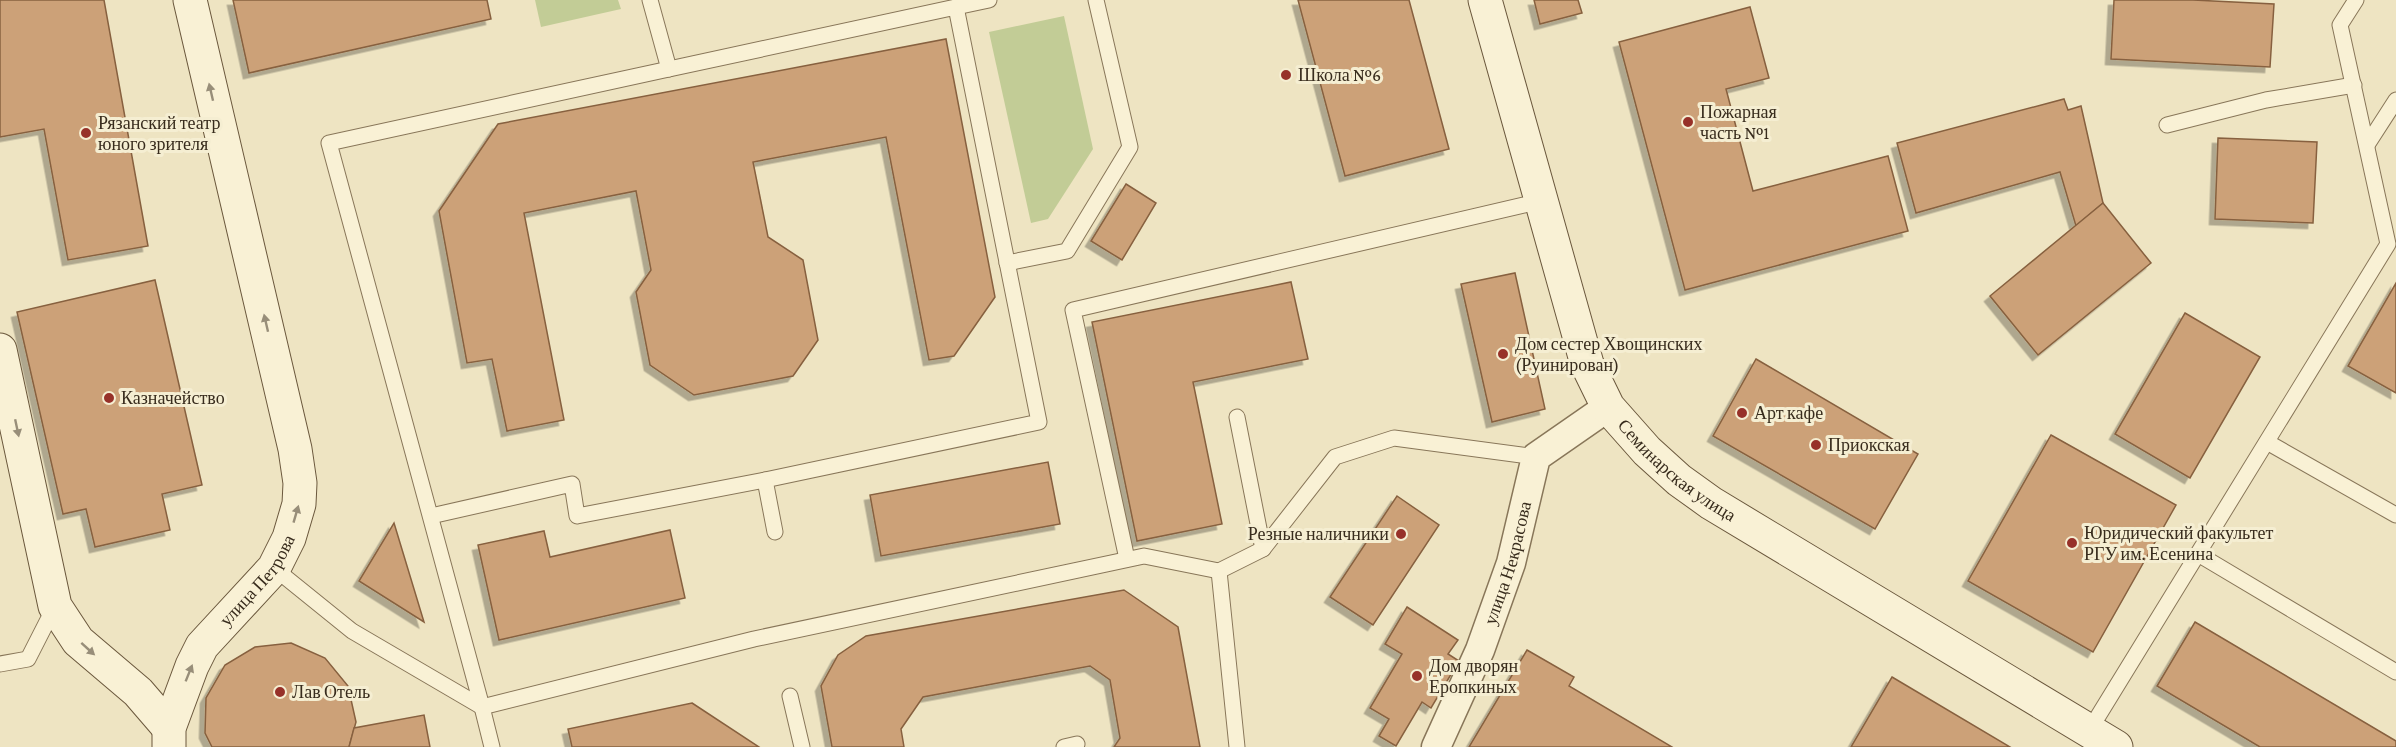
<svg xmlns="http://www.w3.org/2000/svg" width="2396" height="747" viewBox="0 0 2396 747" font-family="'Crimson Pro',serif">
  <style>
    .green { fill: #c2cc96 }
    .building { fill: #cca178; stroke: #87613f; stroke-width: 1.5; filter: url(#shadow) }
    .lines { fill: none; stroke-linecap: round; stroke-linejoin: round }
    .lane-casing { stroke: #887659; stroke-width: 17 }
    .street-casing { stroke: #887659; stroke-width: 31 }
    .secondary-casing { stroke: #6a573c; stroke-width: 35 }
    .lane { stroke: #f9f1d5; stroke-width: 15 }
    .street { stroke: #f9f1d5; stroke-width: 28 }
    .secondary { stroke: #f9f1d5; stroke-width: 33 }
    .oneway { fill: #988e79 }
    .poi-dot { fill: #973129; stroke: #f5eed2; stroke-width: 2 }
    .labels { text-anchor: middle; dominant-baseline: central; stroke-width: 6; stroke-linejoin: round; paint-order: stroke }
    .poi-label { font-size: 18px; fill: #382c1d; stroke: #f5eed2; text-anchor: start }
    .street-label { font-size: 18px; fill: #382c1d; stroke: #f5eed2 }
  </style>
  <defs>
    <filter id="shadow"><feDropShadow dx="-5.5" dy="5.5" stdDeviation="0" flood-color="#0004"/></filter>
  </defs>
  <rect width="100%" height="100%" fill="#eee4c2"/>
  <g class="green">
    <polygon points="535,0 618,0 621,9 541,27"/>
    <polygon points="1064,16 1093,149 1048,219 1031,223 989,32"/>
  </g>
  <g class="building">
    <polygon points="0,0 104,0 148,246 68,260 44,129 0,137"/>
    <polygon points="233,0 487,0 491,19 249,73"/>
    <polygon points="1298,0 1409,0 1449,149 1345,176"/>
    <polygon points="1534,0 1578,0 1582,13 1540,24"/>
    <polygon points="2114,0 2193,0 2274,4 2270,67 2111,59"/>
    <polygon points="1750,7 1769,78 1726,89 1753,191 1888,156 1908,231 1685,290 1619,42"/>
    <polygon points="946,39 995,297 954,356 929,360 886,137 753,162 768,237 803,260 818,340 793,376 694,395 650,365 636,292 651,270 636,191 524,213 564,420 507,431 492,359 467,363 439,211 498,124"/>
    <polygon points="2064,99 2068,110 2081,106 2103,203 2076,226 2060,172 1916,213 1897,143"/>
    <polygon points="2218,138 2317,142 2313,223 2215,219"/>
    <polygon points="1126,184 1156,203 1122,260 1091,241"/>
    <polygon points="2103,203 2151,263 2038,355 1990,296"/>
    <polygon points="1515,273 1545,409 1492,422 1461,284"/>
    <polygon points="155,280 202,485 162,494 170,530 95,547 86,509 63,514 17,312"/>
    <polygon points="1291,282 1308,359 1193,382 1222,524 1137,541 1092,322"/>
    <polygon points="2396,283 2396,393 2348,366"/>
    <polygon points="2185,313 2260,357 2190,478 2115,434"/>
    <polygon points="1756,359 1918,454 1875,529 1713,436"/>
    <polygon points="2051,435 2176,505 2093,652 1968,581"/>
    <polygon points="1048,462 1060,524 881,556 870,495"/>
    <polygon points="1397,496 1439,525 1373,625 1330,597"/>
    <polygon points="394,523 424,622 359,581"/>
    <polygon points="670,530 685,598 499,640 478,545 544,531 550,557"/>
    <polygon points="1124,590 1178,627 1200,747 1114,747 1120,738 1110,680 1090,666 923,697 901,729 904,747 832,747 821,686 838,655 866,636"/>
    <polygon points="1407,607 1458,640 1448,654 1459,661 1431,708 1422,702 1396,746 1379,736 1389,719 1370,708 1402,654 1385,644"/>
    <polygon points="2195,622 2396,741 2396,747 2260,747 2157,686"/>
    <polygon points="291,643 325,658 348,686 356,722 349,747 212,747 205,733 206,698 225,665 255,647"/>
    <polygon points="1527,650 1574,677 1569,686 1672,747 1469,747"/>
    <polygon points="1892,677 2010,747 1851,747"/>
    <polygon points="692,703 759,747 572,747 568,729"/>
    <polygon points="424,715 430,747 349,747 354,728"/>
  </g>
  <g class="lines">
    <g class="lane-casing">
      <g id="lane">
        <polyline points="650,0 669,69 956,7 1039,422 765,480 775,532"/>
        <polyline points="956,7 989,0"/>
        <polyline points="2167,125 2266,100 2354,85"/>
        <polyline points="2367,145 2396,100"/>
        <polyline points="1007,263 1067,251 1130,147 1096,0"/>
        <polyline points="1237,417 1263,549"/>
        <polyline points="2267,442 2396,515"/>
        <polyline points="431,516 572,484 577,516 765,480"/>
        <polyline points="2198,554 2396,672"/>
        <polyline points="1127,559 1073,310 1541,201"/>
        <polyline points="274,568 352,631 482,707"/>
        <polyline points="0,664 28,659 55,606"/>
        <polyline points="790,696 802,747"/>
        <polyline points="482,707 329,143 669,69"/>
        <polyline points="2089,731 2388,244 2340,25 2356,0"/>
        <polyline points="492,747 482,707 754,639 1144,556 1219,571"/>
        <polyline points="1064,747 1077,744"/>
        <polyline points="1237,747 1219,571 1263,549 1335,457 1394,438 1536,457"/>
      </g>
    </g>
    <g class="street-casing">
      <g id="street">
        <path id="s1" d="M1436,747L1480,650L1511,563L1536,457L1608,407"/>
      </g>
    </g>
    <g class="secondary-casing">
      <g id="secondary">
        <path id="s2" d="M1485,0L1587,364L1608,407L1647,451L1679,480L1711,503L2116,747"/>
        <polyline points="0,350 55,606 78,641 138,692 169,728"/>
        <path id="s3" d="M169,747V728L192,666L202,646L274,568L289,538L299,504L300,483L295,449L190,0"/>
      </g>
    </g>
    <use href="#lane" class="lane"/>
    <use href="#street" class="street"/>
    <use href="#secondary" class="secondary"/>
  </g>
  <defs><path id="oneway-solid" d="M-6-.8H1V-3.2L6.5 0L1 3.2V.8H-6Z" transform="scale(1.5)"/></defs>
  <g class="oneway">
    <use href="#oneway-solid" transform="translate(211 92) rotate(-103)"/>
    <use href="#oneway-solid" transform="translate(266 323) rotate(-103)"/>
    <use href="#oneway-solid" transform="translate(17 428) rotate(78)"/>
    <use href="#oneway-solid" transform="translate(296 514) rotate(-74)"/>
    <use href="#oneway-solid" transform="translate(88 649) rotate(42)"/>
    <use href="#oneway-solid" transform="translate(189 673) rotate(-68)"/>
  </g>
  <g class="poi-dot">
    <circle cx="1286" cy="75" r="6"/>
    <circle cx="1688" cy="122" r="6"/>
    <circle cx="86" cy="133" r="6"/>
    <circle cx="1503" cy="354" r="6"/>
    <circle cx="109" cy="398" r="6"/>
    <circle cx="1742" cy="413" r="6"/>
    <circle cx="1816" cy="445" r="6"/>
    <circle cx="1401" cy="534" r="6"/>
    <circle cx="2072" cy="543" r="6"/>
    <circle cx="1417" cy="676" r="6"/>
    <circle cx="280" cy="692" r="6"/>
  </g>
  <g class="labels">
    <g class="poi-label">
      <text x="1298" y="75">Школа №6</text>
      <text x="1700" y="112">Пожарная<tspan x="1700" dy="21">часть №1</tspan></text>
      <text x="98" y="123">Рязанский театр<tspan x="98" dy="21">юного зрителя</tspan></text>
      <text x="1515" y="344">Дом сестер Хвощинских<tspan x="1515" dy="21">(Руинирован)</tspan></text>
      <text x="121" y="398">Казначейство</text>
      <text x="1754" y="413">Арт кафе</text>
      <text x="1828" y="445">Приокская</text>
      <text x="2084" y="533">Юридический факультет<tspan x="2084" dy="21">РГУ им. Есенина</tspan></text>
      <text x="1389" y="534" text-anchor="end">Резные наличники</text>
      <text x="1429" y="666">Дом дворян<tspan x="1429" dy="21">Еропкиных</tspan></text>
      <text x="292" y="692">Лав Отель</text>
    </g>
    <g class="street-label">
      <text stroke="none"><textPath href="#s2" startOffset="520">Семинарская улица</textPath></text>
      <text stroke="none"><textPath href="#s1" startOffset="198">улица Некрасова</textPath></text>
      <text stroke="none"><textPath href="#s3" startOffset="194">улица Петрова</textPath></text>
    </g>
  </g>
</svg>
